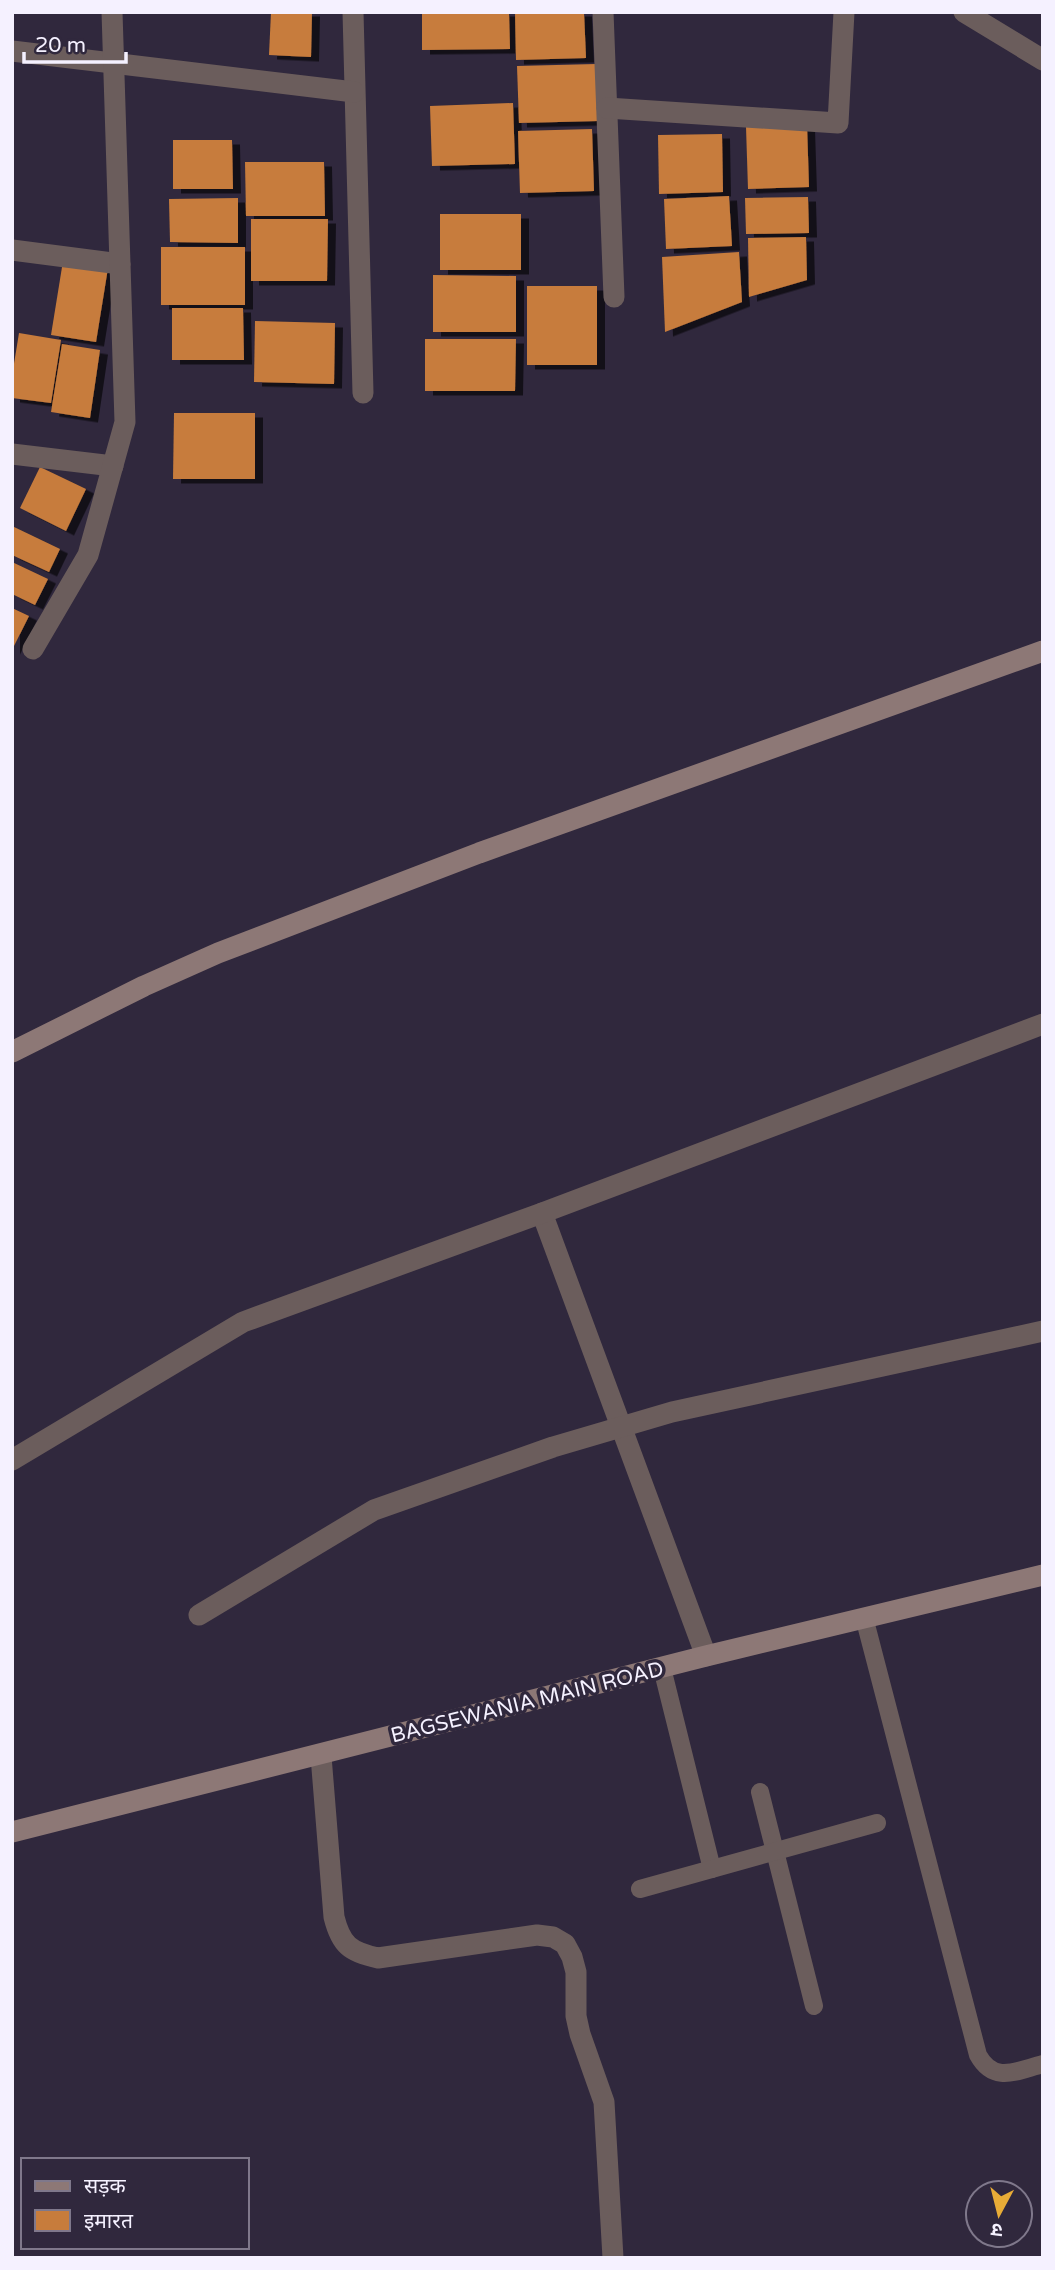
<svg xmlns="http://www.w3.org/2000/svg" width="1055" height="2270" viewBox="0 0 1055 2270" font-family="'Varela Round','Noto Sans Devanagari',sans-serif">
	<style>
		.building { fill: #c77c3c; filter: url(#shadow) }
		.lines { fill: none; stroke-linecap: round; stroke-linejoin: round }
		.lane { stroke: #6b5d5c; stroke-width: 18 }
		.street { stroke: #6b5d5c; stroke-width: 21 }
		.secondary { stroke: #8d7876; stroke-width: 21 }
		.labels { text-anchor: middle; stroke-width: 7; stroke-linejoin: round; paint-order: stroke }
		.street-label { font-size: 21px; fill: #f5f1ff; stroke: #30283d }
	</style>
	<defs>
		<filter id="shadow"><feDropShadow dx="8" dy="4.5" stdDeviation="0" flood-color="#0009"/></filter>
	</defs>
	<rect width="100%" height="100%" fill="#30283d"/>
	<!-- building -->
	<g class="building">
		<path d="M271,12h41l-1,45 -42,-2z"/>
		<path d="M422,12h87l1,37 -88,1z"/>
		<path d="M515,12h69l2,46 -70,2z"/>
		<path d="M596,64l2,57 -79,2 -2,-57z"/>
		<path d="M513,103l2,61 -83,2 -2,-60z"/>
		<path d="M807,125l2,62 -61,2 -2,-62z"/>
		<path d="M592,129l2,62 -74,2 -2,-62z"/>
		<path d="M722,134l1,58 -64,2 -1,-59z"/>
		<path d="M173,140h59l1,49h-60z"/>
		<path d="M245,162h79l1,54h-79z"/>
		<path d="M729,196l3,50 -66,3 -2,-50z"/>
		<path d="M808,197l1,36 -63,1 -1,-36z"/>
		<path d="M238,198v45l-68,-1 -1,-43z"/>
		<rect x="440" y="214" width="81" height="56"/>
		<path d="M251,219h77l-1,62h-76z"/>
		<path d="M806,237l1,43 -58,17 -1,-59z"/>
		<rect x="161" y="247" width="84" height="58"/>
		<path d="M739,252l3,50 -77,30 -3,-75z"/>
		<path d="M63,261l45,7 -12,74 -45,-7z"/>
		<path d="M433,275l83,1v56h-83z"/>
		<rect x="527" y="286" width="70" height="79"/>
		<path d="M172,308h71l1,52h-72z"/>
		<path d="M255,321l80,2 -1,61 -80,-2z"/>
		<path d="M19,333l42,7 -10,63 -39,-5v-22z"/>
		<path d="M425,339h91l-1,52h-90z"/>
		<path d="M62,344l38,6 -10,68 -39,-6z"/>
		<path d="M174,413h81v66h-82z"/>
		<path d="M40,467l46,22 -20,42 -46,-23z"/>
		<path d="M12,526l48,23 -11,23 -37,-17z"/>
		<path d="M12,562l36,17 -13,26 -23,-11z"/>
		<path d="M12,608l17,8 -17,34z"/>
	</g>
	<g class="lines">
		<!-- lane -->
		<g class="lane">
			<path d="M864,1617l114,438c16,29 38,16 65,9"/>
			<path d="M662,1668l50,201"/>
			<path d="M760,1792l54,214"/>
			<path d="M640,1889l237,-66"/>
		</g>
		<!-- street -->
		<g class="street">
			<path d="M353,12l10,381"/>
			<path d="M603,12l11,285"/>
			<path d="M964,12l79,48"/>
			<path d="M12,51l342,41"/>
			<path d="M607,108l231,15 6,-111"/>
			<path d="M12,250l108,14"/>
			<path d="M12,454l101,12"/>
			<path d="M33,649l55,-94 37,-133 -13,-410"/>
			<path d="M542,1213l164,443"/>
			<path d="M12,1460l231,-138 299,-109 501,-189"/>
			<path d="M199,1615l175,-105 179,-63 119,-35 371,-81"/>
			<path d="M321,1756l13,161c7,28 16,35 44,41l159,-23 16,2 12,7 7,13 4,15v44l4,18 24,68 9,156"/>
		</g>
		<!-- secondary -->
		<g class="secondary">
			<path d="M12,1052l132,-66 74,-33 81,-31 180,-69 564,-202"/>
			<path d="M12,1832l694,-176 337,-81"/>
		</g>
	</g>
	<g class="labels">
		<!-- street labels -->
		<g class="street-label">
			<text transform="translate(527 1702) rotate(-14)" y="7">BAGSEWANIA MAIN ROAD</text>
		</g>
	</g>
	<!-- border -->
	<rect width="1055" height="2270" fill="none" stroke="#f5f1ff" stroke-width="28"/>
	<!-- legend -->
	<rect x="21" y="2158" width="228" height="91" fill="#30283d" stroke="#7f788b" stroke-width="2"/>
	<rect x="35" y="2181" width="35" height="10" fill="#8d7876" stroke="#7f788b" stroke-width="2"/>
	<text x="84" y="2193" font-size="21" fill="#f5f1ff">सड़क</text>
	<rect x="35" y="2210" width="35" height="21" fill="#c77c3c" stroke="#7f788b" stroke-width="2"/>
	<text x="84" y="2228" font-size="21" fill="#f5f1ff">इमारत</text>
	<!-- north arrow -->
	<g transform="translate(999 2214) rotate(187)"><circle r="33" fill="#30283d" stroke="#7f788b" stroke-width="2"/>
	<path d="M0-5L12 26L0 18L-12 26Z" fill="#e8ac37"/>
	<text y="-10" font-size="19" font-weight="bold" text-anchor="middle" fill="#f5f1ff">उ</text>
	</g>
	<!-- scale -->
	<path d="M24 52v10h102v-10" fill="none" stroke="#f5f1ff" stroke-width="3.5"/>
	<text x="35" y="52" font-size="21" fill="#f5f1ff" stroke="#30283d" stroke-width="5" paint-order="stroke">20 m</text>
</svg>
